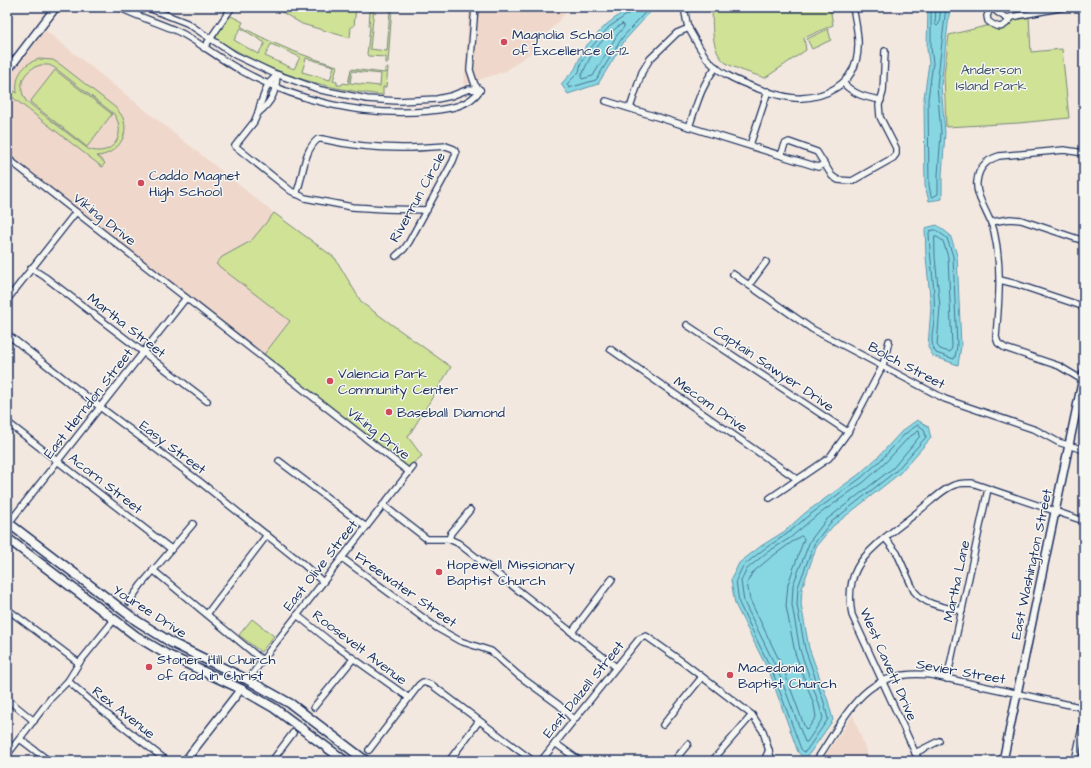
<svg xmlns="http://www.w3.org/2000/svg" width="1091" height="768" viewBox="0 0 1091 768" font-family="'Architects Daughter',sans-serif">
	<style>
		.built { fill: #efd8cb }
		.green { fill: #d0e296; stroke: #76887a; fill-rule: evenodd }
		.water { fill: #87d7e2; stroke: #5c94ad }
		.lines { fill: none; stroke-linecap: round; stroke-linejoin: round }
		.shore { stroke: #467293; stroke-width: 1 }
		.minor-casing { stroke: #1b2f5e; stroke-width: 8 }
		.tertiary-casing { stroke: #1b2f5e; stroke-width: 10 }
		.primary-casing { stroke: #1b2f5e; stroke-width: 11 }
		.minor { stroke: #f6f6f2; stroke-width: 5.5 }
		.tertiary { stroke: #f6f6f2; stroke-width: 7 }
		.primary { stroke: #f6f6f2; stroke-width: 8 }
		.poi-dot { fill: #d1495b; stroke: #f6f6f2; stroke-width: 1.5 }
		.labels { text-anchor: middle; stroke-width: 3; stroke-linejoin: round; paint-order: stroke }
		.poi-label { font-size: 14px; fill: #1b2f5e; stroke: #f6f6f2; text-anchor: start }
		.park-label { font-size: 14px; fill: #3f5369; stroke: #f6f6f2 }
		.street-label { font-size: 14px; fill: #1b2f5e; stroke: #f6f6f2 }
	</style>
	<rect width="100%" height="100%" fill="#f3e8e0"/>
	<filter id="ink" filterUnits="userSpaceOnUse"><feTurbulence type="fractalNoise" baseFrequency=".025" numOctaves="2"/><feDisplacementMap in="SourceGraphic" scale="8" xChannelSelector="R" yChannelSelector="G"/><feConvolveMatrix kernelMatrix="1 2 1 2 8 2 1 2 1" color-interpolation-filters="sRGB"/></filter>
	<g filter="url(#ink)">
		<!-- built -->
		<g class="built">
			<path d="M469,7h102l-42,47 -23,17 -42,14z"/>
			<path d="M45,30l229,183 -23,28 39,80 -26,34 -257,-202v-73z"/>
			<path d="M853,715l17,46h-49l22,-31z"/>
		</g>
		<!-- green -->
		<g class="green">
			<path d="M283,7h73l-2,19 -3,1 -1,11 -48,-14 -22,-13z"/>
			<path d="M372,7h20l-4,56h-2v-6l-18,-1 -1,-2 3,-27 -1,-1 1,-15h2zM374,8l16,1 -3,42 -17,-2z"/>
			<path d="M712,7h6l4,4 20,-1 3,-3h85l3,18 -29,13 2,12 -41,28c-9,-3 -32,-10 -39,-15 -16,-12 -13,-38 -14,-56z"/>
			<path d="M231,16l12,6 -2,4 1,1c33,18 59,28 95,39l-4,15 4,1v3h5l1,-2 5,1 3,-15 34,4v-5h3l-2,19h-3v8c-48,-5 -93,-16 -135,-38 -11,-6 -22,-11 -32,-19 1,-7 9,-19 15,-22zM241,28l24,15 -7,11 -24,-14zM271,44l29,13 -6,12 -29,-13zM306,58l28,8 -4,14 -28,-8zM352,71l29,3 -1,12 -30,-3z"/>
			<path d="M1029,16l2,36 31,-3 7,69 -50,5 -73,4 -2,-53 5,-39 41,-10 2,2 21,-8z"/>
			<path d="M828,29l3,11 -19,9 -5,-10z"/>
			<path d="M39,59l14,1 8,5 55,43c3,4 7,8 8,13 5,18 -10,34 -27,35l8,7 -3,4 -95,-74v-6l10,6c-2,-17 5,-29 22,-34zM41,65h8l6,3 59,46c14,21 -2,44 -26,35l-62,-48c-10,-16 -2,-32 15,-36z"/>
			<path d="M55,70l57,44 -25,33 -57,-45z"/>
			<path d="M274,213l61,45 27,45 89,64 -43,70 14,19 -16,13 -144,-112 28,-36 -74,-57 6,-7 29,-16z"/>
			<path d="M252,619l22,17 -13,16 -22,-17z"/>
		</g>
		<!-- water -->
		<g class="water">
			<path d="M630,7h25l-30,33 -27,44 -30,10 -7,-10 14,-15 3,-7 7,-15 22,-23z"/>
			<path d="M928,7h22l-9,78 4,48 -3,42v24l-13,2 -4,-15 -1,-88 5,-35 -2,-14z"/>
			<path d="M937,225l13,10 7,20 4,91 -3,19 -25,-9 -5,-9 3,-40 -5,-50 -1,-29z"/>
			<path d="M917,420l11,6 3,12 -32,36 -66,52 -16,19 -15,43 -1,16 8,44 19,53 5,19 -28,40 -7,-8 -28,-78 -35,-70 -4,-24 8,-17 22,-17 24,-15 20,-18 53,-38 20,-18 24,-26z"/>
		</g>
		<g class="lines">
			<!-- shore -->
			<g class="shore">
				<path d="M632,7l-1,5 -22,15 -20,23 -8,13 -2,9 -12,12 2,4 27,-8 26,-42 28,-31"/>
				<path d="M931,7v41l2,15 -5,36 1,86 2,11 2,1 5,-3v-19l3,-42 -4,-48 9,-78"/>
				<path d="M936,7l-1,17 2,2 2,-2 2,-17"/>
				<path d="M622,24l2,1v2l-7,8 -24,41 -11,3 -1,-3c3,-4 4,-9 7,-14 7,-15 20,-29 34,-38z"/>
				<path d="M936,230l11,8 6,18 4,90 -2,11 -1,2 -18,-6c-7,-10 -3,-22 -2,-33 2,-29 -4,-58 -5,-87l1,-2z"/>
				<path d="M935,237h2l6,4 5,16 4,89 -1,5 -2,1 -9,-3 -3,-4 3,-38 -5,-50z"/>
				<path d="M918,425l6,4 2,8 -30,34 -66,52 -16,21 -16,43 -1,18 8,44 19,53 4,17 -22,32 -2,1 -3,-3 -28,-76 -34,-70 -3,-23 7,-14 21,-17 23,-15 21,-18 53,-38 20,-18 24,-26z"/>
				<path d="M919,431l1,5 -27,32 -67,52 -16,21 -17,44 -1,20 8,45 19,54 4,14 -16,24h-2l-27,-71 -34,-69 -3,-21 6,-12 19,-16 24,-15 21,-18 53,-38 20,-18 24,-26z"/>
				<path d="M801,536l2,1 1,2 -16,45 -2,22 9,47 19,52 2,12 -9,13 -2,-2 -22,-60 -33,-68 -3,-17 5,-10 18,-15z"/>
			</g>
			<!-- minor casing -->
			<g class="minor-casing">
				<g id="minor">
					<path d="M119,7c20,11 43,16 64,27 20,11 38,26 59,37 56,31 123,46 187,40 18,-2 40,-4 51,-21"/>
					<path d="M146,7l41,16 48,32 38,18 48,17 46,9 31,2 39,-2 14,-3 18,-7 11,1"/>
					<path d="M475,7l-5,63 5,15 5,5"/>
					<path d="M991,7l-4,9 1,5c11,9 16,7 24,-4"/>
					<path d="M995,7l2,5 9,6 59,-11"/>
					<path d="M684,8c2,7 2,15 5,21 4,7 15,28 21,33 5,5 11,10 17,13 15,9 58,25 75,23 23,-1 48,-13 54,-37 5,-17 0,-37 -3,-54"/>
					<path d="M204,48l28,-41"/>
					<path d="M277,75l-9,9 -8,21 -2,8 -4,9 -19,24 56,45 14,7 47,9 33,2 42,1"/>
					<path d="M843,83c12,12 21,14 38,17"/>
					<path d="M606,101l212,66 6,-3"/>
					<path d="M630,108l12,-36 8,-13 27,-26 12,-5"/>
					<path d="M258,113c14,-11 18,-21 19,-38"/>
					<path d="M689,127c8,-23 12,-41 27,-60"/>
					<path d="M750,145l18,-54"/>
					<path d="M1084,153l-20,-3 -65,6c-13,4 -21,13 -22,26 -2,14 13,34 17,49 8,35 5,70 2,106l2,6 7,5 54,18 25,15"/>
					<path d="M781,155l4,-11 4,-2 28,10 15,24 6,4 14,1 41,-23 3,-4v-6l-16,-31 -1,-12 4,-13 2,-41"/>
					<path d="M7,158l402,314"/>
					<path d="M296,194c8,-17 6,-42 22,-55h4c26,6 53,9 80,9 15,0 29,-1 44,-2l8,3 2,4 -3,8 -44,81 -5,7 -8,7"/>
					<path d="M991,222l19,-3 11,1 63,21"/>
					<path d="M31,268l14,9 162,124"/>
					<path d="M733,274l79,55 133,70 91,31 22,12 26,8"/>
					<path d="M1000,280l16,4 63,21 5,4"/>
					<path d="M749,285l17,-23"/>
					<path d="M7,300l69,-88"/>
					<path d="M687,325l161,107"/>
					<path d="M7,334l93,73 99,74 104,83 20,18"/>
					<path d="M610,349l187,130"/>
					<path d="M7,422l164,127"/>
					<path d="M279,461l87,66"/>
					<path d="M770,498l59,-40 19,-26 35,-67 6,-24"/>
					<path d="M383,505l44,34h22l9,4 158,124"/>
					<path d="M8,524l178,-226"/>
					<path d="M885,538l12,15 17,38c12,15 31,16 48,20"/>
					<path d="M449,539l2,-6 19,-23"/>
					<path d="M342,558l95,70 23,13 31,10 27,24 41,30 15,15"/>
					<path d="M153,570l109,90"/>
					<path d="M129,602l12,-17 52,-61"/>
					<path d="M7,609l72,54"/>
					<path d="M207,614l60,-79"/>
					<path d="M297,615l35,28 77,55"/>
					<path d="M572,632l40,-53"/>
					<path d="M947,679l41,-190"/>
					<path d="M248,680l22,-30 143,-183"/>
					<path d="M68,681l31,27 68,53"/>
					<path d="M7,699l27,22"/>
					<path d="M314,707l39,-48"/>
					<path d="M663,725l39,-48"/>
					<path d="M20,739l29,22"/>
					<path d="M555,743l25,18"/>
					<path d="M369,750l50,-65 4,-3 9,3 101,76"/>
					<path d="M915,753l24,-12"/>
					<path d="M7,755l44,-57 17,-17 11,-18 35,-43"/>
					<path d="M272,761l21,-28"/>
					<path d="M449,761l30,-40"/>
					<path d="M541,761l98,-122 7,-3 38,27 68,52 11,16 9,30"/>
					<path d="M674,761l14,-17"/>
					<path d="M712,761l40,-46"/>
					<path d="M764,761l5,-11"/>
					<path d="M816,761c32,-47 47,-94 115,-86l153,33"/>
					<path d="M919,761l-67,-146c-3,-16 -3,-32 5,-47 11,-21 44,-42 63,-58 9,-7 18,-16 28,-22 8,-5 15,-5 24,-5l112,38"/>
					<path d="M1075,761l9,-43"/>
				</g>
			</g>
			<!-- tertiary casing -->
			<g class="tertiary-casing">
				<g id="tertiary">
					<path d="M7,71l49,-64"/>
					<path d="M185,761l56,-72"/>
					<path d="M1003,761l81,-388"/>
				</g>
			</g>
			<!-- primary casing -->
			<g class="primary-casing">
				<g id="primary">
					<path d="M7,522l130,99 35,22 76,37 43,24 75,57"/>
					<path d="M7,538l129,98 30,18 75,35 33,19 71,53"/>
				</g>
			</g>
			<!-- minor -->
			<use href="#minor" class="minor"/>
			<!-- tertiary -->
			<use href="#tertiary" class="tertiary"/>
			<!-- primary -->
			<use href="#primary" class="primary"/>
		</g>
	</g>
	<!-- markers -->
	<g class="poi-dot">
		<circle cx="504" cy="42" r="4"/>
		<circle cx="141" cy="183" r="4"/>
		<circle cx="330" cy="381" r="4"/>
		<circle cx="389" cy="412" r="4"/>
		<circle cx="439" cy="572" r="4"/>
		<circle cx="149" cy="667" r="4"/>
		<circle cx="730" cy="675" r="4"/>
	</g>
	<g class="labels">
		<!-- poi labels -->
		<g class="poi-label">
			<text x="512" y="39">Magnolia School<tspan x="512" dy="16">of Excellence 6-12</tspan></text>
			<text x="149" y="180">Caddo Magnet<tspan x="149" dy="16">High School</tspan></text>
			<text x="338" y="378">Valencia Park<tspan x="338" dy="16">Community Center</tspan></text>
			<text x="397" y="417">Baseball Diamond</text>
			<text x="447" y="569">Hopewell Missionary<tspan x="447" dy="16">Baptist Church</tspan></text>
			<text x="157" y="664">Stoner Hill Church<tspan x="157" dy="16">of God in Christ</tspan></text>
			<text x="738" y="672">Macedonia<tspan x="738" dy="16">Baptist Church</tspan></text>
		</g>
		<!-- park labels -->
		<g class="park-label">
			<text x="991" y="74">Anderson<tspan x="991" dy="16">Island Park</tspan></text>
		</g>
		<!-- street labels -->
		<g class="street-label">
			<text transform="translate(417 197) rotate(-61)" y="5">Riverrun Circle</text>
			<text transform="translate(105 219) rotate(38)" y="5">Viking Drive</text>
			<text transform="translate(127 325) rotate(38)" y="5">Martha Street</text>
			<text transform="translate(907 365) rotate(28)" y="5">Bolch Street</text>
			<text transform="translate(774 368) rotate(34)" y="5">Captain Sawyer Drive</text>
			<text transform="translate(88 403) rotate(-52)" y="5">East Herndon Street</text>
			<text transform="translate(711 404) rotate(35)" y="5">Mecom Drive</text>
			<text transform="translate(379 433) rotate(38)" y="5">Viking Drive</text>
			<text transform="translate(173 447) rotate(37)" y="5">Easy Street</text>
			<text transform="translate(106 483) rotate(38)" y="5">Acorn Street</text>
			<text transform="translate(1031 564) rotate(-78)" y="5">East Washington Street</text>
			<text transform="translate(320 565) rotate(-52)" y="5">East Olive Street</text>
			<text transform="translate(956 581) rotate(-78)" y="5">Martha Lane</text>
			<text transform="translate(406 589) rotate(35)" y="5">Freewater Street</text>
			<text transform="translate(150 611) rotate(33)" y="5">Youree Drive</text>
			<text transform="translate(360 647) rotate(37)" y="5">Roosevelt Avenue</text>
			<text transform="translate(889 664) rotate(66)" y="5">West Cavett Drive</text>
			<text transform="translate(961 671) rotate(10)" y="5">Sevier Street</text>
			<text transform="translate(583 689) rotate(-51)" y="5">East Dalzell Street</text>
			<text transform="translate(124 712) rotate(38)" y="5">Rex Avenue</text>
		</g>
	</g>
	<!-- margin -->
	<rect width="1091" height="768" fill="none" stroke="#f6f6f2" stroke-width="24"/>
	<rect x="12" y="12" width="1067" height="744" fill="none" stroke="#1b2f5e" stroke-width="1.5" filter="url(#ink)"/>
</svg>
